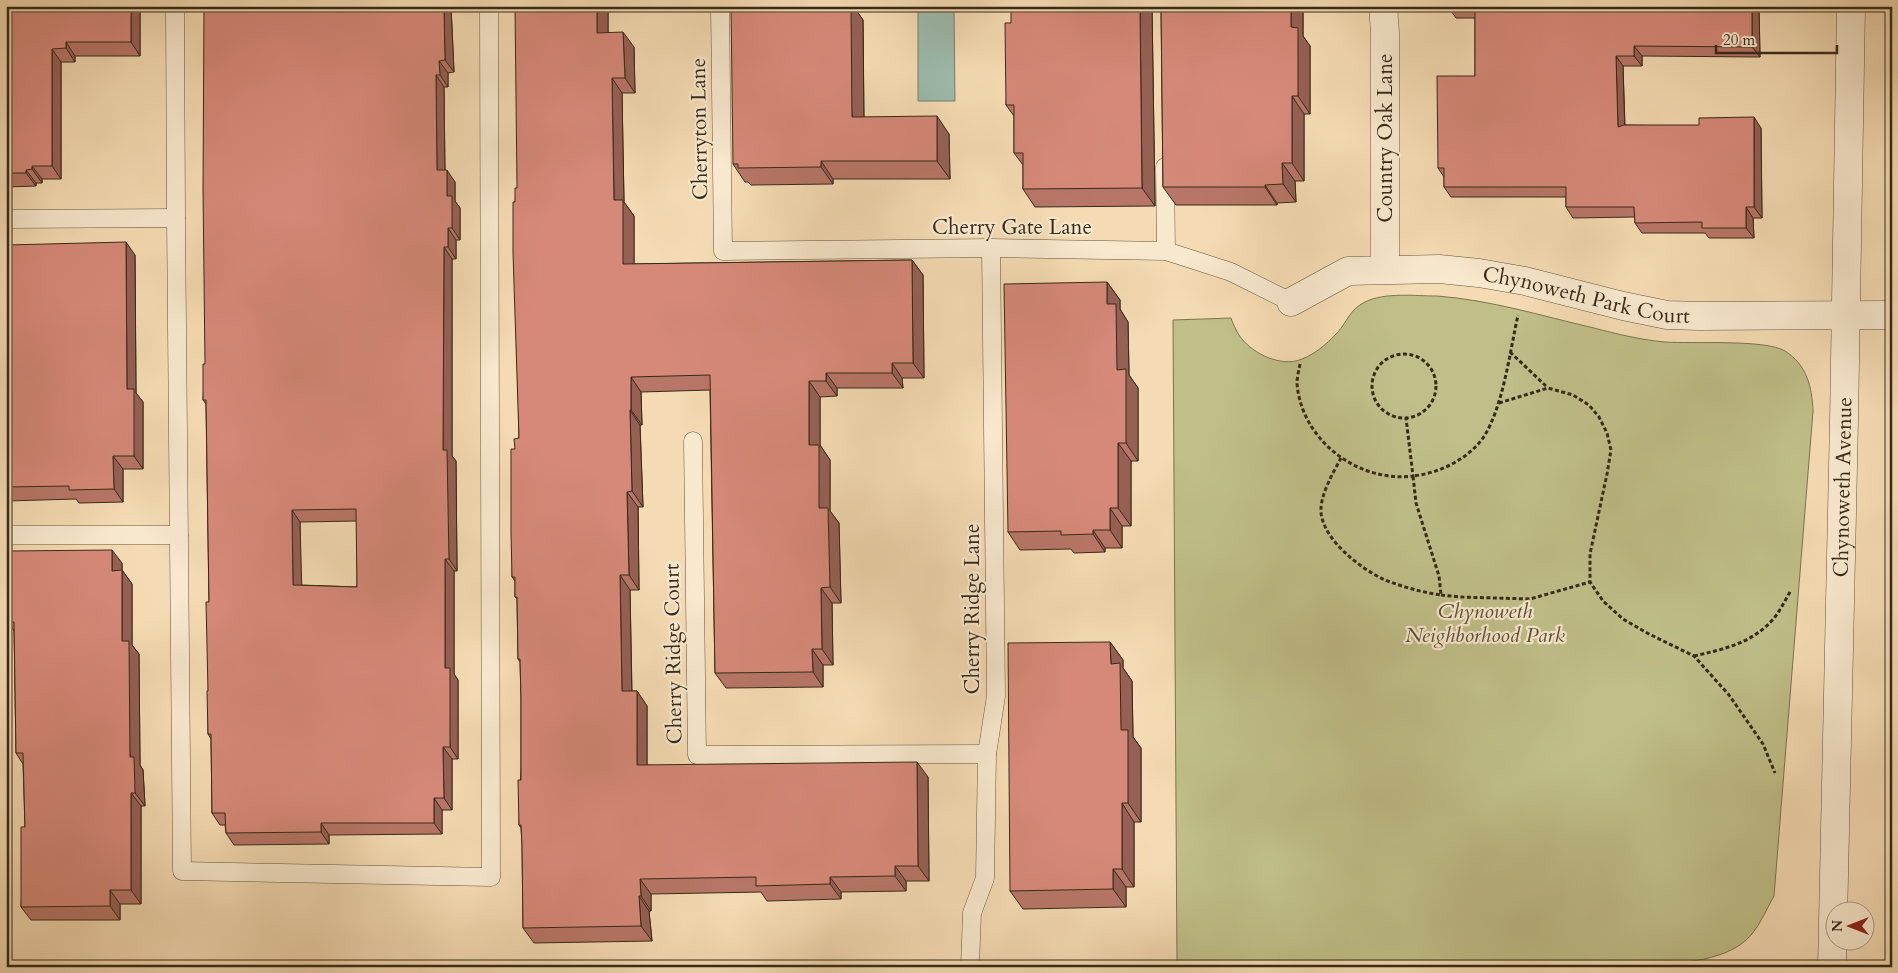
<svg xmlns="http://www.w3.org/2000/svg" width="1898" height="973" viewBox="0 0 1898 973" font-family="Cardo,serif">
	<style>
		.green { fill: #c0bf89; stroke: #7b7450 }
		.water { fill: #9cbbad; stroke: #738171 }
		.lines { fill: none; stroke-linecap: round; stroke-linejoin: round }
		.service-casing { stroke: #66563f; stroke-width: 19 }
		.minor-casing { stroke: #66563f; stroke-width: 29 }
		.tertiary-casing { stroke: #66563f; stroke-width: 29 }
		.path { stroke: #362a18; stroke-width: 3; stroke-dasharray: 4 2.5; stroke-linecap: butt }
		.service { stroke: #f8e8ce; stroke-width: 18 }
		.minor { stroke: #f8e8ce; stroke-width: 28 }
		.tertiary { stroke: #f8e8ce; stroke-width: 28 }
		.wall { fill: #b87668; stroke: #362a18; fill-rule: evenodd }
		.shaded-wall { fill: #966055; stroke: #362a18 }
		.building { fill: #d68979; stroke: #362a18; fill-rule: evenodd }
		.labels { text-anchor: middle; stroke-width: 4.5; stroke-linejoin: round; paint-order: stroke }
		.street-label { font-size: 21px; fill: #362a18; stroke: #f8e8ce }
		.park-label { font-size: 21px; font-style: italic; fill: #584f34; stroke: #f8e8ce }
	</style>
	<rect width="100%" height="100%" fill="#f5dbb3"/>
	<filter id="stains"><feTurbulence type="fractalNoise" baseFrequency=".004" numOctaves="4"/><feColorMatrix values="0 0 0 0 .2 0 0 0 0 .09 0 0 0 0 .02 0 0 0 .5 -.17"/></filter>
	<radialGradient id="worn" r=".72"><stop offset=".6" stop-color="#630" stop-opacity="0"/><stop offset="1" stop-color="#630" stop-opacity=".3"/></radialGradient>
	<!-- green -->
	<path class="green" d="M1437,296c54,4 105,20 157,32 23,6 47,12 71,14 28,2 100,-3 120,9 22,14 27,36 28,60l-39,485c-7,12 -13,27 -22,38 -26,32 -88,29 -125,33h-450l-4,-647 58,-2c2,6 5,12 8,17 11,17 37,30 57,26 16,-4 31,-17 41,-28 11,-12 12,-23 28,-31 20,-10 50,-6 72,-6z"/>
	<!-- water -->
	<path class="water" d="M954,8l1,93h-37v-92z"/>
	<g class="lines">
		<!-- service casing -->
		<g class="service-casing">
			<g id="service">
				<path d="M175,6l1,212"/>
				<path d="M720,6l3,245 268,-3 175,3 65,21 60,30"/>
				<path d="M1165,167l1,84"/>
				<path d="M6,219l170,-1 6,653 309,6 -2,-871"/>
				<path d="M693,441l4,314 290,-1"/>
				<path d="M6,535h173"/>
				<path d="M970,967l2,-54 13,-35 2,-124 9,-58 -5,-448"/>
			</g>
		</g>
		<!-- minor casing -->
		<g class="minor-casing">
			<g id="minor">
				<path d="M1383,6l2,26v237"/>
				<path id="s1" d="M1291,302l57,-31 91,-2 40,4 46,8 98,25 44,9 33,1 192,-1"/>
			</g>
		</g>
		<!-- tertiary casing -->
		<g class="tertiary-casing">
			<g id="tertiary">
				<path id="s2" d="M1832,967l12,-546 7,-415"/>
			</g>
		</g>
		<!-- path -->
		<g class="path">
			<path d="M1510,352l37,35"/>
			<circle cx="1404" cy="386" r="32"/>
			<path d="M1300,364c-1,6 -3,13 -3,19 4,57 61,100 116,93l-7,-58"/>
			<path d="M1499,403l49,-15 25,7 16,10 10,12 8,16 4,17 -4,24 -17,80v28l13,19 20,18 26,15 45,22 35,39 34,49 12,29"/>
			<path d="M1341,458c-8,15 -21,37 -20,54 2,28 40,57 64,68 18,7 36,12 56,15l-2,-19 -23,-73 -3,-27c26,-3 54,-16 70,-38 20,-30 27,-87 35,-123"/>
			<path d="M1441,595l19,2 70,2 60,-17"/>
			<path d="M1694,656c30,-7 60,-13 81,-39 6,-8 11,-18 16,-27"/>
		</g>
		<!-- service -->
		<use href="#service" class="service"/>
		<!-- minor -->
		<use href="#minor" class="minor"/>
		<!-- tertiary -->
		<use href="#tertiary" class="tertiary"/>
	</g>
	<!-- wall -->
	<g class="wall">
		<path d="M6,6h134v50h-65v6h-14v117h-19v4h-6v3l-30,1z"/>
		<path d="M451,6l3,66 -6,1v14h-4l1,83 10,12v19l5,7v32h-4v19h-4v197l4,5 1,110h-3v103l4,6v79h-6v51h-10v24l-113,1v9l-95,1 -8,-12 -1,-8h-5l-8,-12 -1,-74 -3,-5 1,-132 -3,-198 -3,-4 2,-36zM357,521v66l-56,-2 -1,-63z"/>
		<path d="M608,6v26l26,15 1,46h-13l2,109 10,14v48l278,-4 11,15 1,103h-22l1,10h-66v8l-17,1v48l10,15v51l9,12 2,80h-9l1,62h-10v22l-97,1 -11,-15 -5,-283 -69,2 1,33h-2l3,82h-5l1,83h-9l2,101h5l10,15v59l281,12 1,104h-23v10l-65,1v7l-74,2 -6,-9 -110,2v17h-2l3,30 -118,2 -11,-15 -1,-83 -1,-17 -2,-3 2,-58v-69l-1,-36 -2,-3 -1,-60 -2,-2v-16l-3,-4 3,-128 4,-11 -4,-236 2,-14z"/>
		<path d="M1152,6l3,200 -120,1 -12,-18v-24l-9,-12v-37l-8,-11 5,-82z"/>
		<path d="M1161,6h142v30l7,10v68h-6v67h-9l1,21 -19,1v2h-101l-13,-18z"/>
		<path d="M1449,6h310l1,51 -118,-1v10h-19l2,59 136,3 1,90h-9l1,20h-45l-4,-5h-63l-7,-10v-6l-62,1 -7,-11v-10h-115l-7,-10v-10l-6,-9 37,-92v-58h-19l-7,-10z"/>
		<path d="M856,10l7,10 1,97 85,17 1,45h-117v5l-82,1 -3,-3h-3l-12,-18z"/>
		<path d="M6,245l129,10 1,138 7,9v67h-20v33l-44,1 -3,-4 -70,2z"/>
		<path d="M1107,282l13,18v9l8,13 1,53 9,13v73h-7v65h-9v22h-17v4l-31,1 -3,-4 -51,1 -12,-18z"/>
		<path d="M122,563v7l10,14v61l7,9 1,111 3,5 2,36h-4v98h-21v16h-89l-10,-13 4,-80 -2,-63 -7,-11 -2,-122 -6,-9z"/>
		<path d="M1110,642l13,18v8l9,13 1,56 8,11v74h-7v65h-8v20l-103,2 -13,-18z"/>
	</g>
	<!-- shaded-wall -->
	<g class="shaded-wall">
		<path d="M131,6h9v50l-9,-14z"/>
		<path d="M444,6h7l3,66 -9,-12z"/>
		<path d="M597,6h11v42l-11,-15z"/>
		<path d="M847,6h9v4l7,10 1,115 -12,-18z"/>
		<path d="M1140,6h12l3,200 -13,-18z"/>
		<path d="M1291,6h12v30l7,10v68l-12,-18 -7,-69z"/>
		<path d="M1752,6h7l1,51 -8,-10z"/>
		<path d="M623,32l11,15 1,46 -10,-15z"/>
		<path d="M66,42l9,14v6l-9,-14z"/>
		<path d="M1634,46l8,10v10l-8,-10z"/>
		<path d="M52,49l9,13v117l-9,-13z"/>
		<path d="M1616,56l7,10 2,71 -7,-10z"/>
		<path d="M439,61l9,12v14l-8,-12z"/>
		<path d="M436,75l8,12 1,95 -8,-12z"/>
		<path d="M612,78l10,15 2,109 10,14v63l-11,-15 -9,-64z"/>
		<path d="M1292,96l12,18v67l-12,-18z"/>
		<path d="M937,116l12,18 1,45 -13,-18z"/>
		<path d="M1754,117l7,11 1,90 -8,-11z"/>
		<path d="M821,161l12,18v5l-12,-17z"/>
		<path d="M1282,163l13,18 1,21 -13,-18z"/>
		<path d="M32,166l10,13v4l-10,-14z"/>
		<path d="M26,170l10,13v3l-10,-13z"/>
		<path d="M447,170l8,12v19l5,7v32l-8,-12 -5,-32z"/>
		<path d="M1265,185l12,18v2l-12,-18z"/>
		<path d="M1746,207l7,11 1,20 -8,-10z"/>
		<path d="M448,228l8,12v19l-8,-12z"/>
		<path d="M126,242l9,13 1,138 7,9v67l-9,-13 -7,-67z"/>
		<path d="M444,247l8,12v197l4,5 1,110 -8,-12 -6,-109z"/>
		<path d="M912,260l11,15 1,103 -11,-15z"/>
		<path d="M1107,282l13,18v9l8,13 1,53 9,13v73l-12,-18 -19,-139z"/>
		<path d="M892,363l10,15 1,10 -11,-15z"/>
		<path d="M826,373l11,15v8l-11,-15z"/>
		<path d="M631,377l10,15 1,33 -11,-15z"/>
		<path d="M809,381l11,16v48l10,15v51l9,12 2,80 -11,-16 -11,-79 -10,-63z"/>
		<path d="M630,410l10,15 3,82 -11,-16z"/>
		<path d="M1118,443l13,18v65l-13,-18z"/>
		<path d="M113,456l10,13v33l-9,-13z"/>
		<path d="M627,492l11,15 1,83 -10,-15z"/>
		<path d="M1110,508l12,18v22l-12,-18z"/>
		<path d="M292,510l8,12 2,75 -9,-12z"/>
		<path d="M1093,530l12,18v4l-12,-18z"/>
		<path d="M112,550l10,13v21l-10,-13z"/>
		<path d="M445,559l9,12v103l4,6v79l-8,-12 -5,-79z"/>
		<path d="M122,570l10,14v61l7,9 1,111 3,5 2,36 -10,-13 -5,-36 -8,-116z"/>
		<path d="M620,575l10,15 2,116 -10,-15z"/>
		<path d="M821,588l11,15 1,62 -11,-16z"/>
		<path d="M1110,642l13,18v8l9,13 1,56 8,11v74l-13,-19 -17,-139z"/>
		<path d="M812,649l11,16v22l-10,-15z"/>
		<path d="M637,691l10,15v74l-10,-15z"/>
		<path d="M443,747l9,12v51l-8,-12z"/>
		<path d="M917,762l11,15 1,104 -11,-15z"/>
		<path d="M131,793l10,13v98l-10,-14z"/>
		<path d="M434,798l8,12v24l-8,-11z"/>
		<path d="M1122,803l12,19v65l-12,-18z"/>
		<path d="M321,823l8,12v9l-8,-12z"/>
		<path d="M895,866l11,15v10l-11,-15z"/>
		<path d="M1113,869l13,18v20l-13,-18z"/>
		<path d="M830,877l11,15v7l-11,-15z"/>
		<path d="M640,879l11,15v17l-10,-15z"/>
		<path d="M110,890l10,14v16l-10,-14z"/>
		<path d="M639,896l10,15 3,30 -11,-15z"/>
	</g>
	<!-- building -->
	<g class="building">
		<path d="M6,6h125v36h-65v6l-14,1v117h-20v3l-6,1v3h-20z"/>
		<path d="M204,6h240l1,54 -6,1 1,14h-4l1,95h10v26h5v32h-4v19h-4l-1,203h4l2,109h-4v109h5v79h-7l1,51h-10v25h-113v9l-95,1 -1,-20h-13l-1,-79h-3l-1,-43h1l-2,-89h3l-3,-202h-3v-36h2l-2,-174zM356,509l1,78 -64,-2 -1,-75z"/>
		<path d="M515,6h82v27l26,-1 2,46h-13l2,122h9v64l289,-4 1,103h-21v10h-66v8h-17v64h10v63h9l2,79 -9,1 1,61h-10l1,23 -98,1 -5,-298 -79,2v33h-1l2,81 -5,1 2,83h-9l2,116h15v74l280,-3 1,104h-23v10l-65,1v7l-74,2v-9l-116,2 1,17h-2l2,30 -118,2 -1,-83 -1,-20h-2l-1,-45h3v-82l-1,-39h-2l-1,-62h-2v-20h-3l-1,-45v-83h4l-1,-10 5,-1 -6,-185v-51h2v-14h2z"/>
		<path d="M731,6h120l1,111 85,-1v45h-116v6l-83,1v-4h-5z"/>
		<path d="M1011,6h129l2,182 -119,1v-36h-9v-48h-8l-1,-82h6z"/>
		<path d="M1161,6h130v21l7,1v68h-6v67h-10l1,21 -18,1v2h-102z"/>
		<path d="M1449,6h303v41l-118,-1v10h-18l2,71 6,-2h75v-7l55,-1v90h-8v21h-44v-6l-67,1 -1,-16h-68v-20h-122v-19h-6l-1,-92h38v-68h-26z"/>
		<path d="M126,242l1,147h7v67h-21l1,33 -45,1v-4l-63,1v-242z"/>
		<path d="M1107,282v22h9l1,66 9,-1v74h-8v65h-8v22h-17v4l-32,1v-4l-53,1 -4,-248z"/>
		<path d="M112,550v21l10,-1v71h7l1,116h4l1,36h-4v97h-21v16l-89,1v-80h4l-2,-74h-7l-2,-131h-6v-71z"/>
		<path d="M1110,642l1,22 9,-1 1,67h7v73h-6v66h-9v20l-103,2 -2,-248z"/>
	</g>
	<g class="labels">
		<!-- street labels -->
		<g class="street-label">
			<text transform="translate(699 129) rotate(-91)" y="7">Cherryton Lane</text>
			<text transform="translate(1385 138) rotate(-90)" y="7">Country Oak Lane</text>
			<text x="1012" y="234">Cherry Gate Lane</text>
			<text dy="7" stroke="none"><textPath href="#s1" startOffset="306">Chynoweth Park Court</textPath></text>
			<text dy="7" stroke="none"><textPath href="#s2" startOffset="480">Chynoweth Avenue</textPath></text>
			<text transform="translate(972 609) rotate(-90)" y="7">Cherry Ridge Lane</text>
			<text transform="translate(673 654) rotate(-91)" y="7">Cherry Ridge Court</text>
		</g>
		<!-- park labels -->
		<g class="park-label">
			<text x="1485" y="618">Chynoweth<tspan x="1485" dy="24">Neighborhood Park</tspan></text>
		</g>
	</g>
	<!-- margin -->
	<rect width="1898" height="973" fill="none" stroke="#f5dbb3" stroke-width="25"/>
	<rect x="8" y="8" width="1883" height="958" fill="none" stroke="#362a18" stroke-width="2.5"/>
	<rect x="12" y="12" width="1873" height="948" fill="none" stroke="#362a18"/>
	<!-- north arrow -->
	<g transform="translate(1850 926) rotate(270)"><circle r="24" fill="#f8e8ce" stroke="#aa9c85"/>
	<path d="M0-4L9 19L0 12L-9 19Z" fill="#8f2418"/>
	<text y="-8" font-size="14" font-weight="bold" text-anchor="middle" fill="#362a18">N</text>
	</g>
	<!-- scale -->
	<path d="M1716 45v8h121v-8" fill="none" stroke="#362a18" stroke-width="2.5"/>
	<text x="1723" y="45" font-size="15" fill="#362a18" stroke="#f8e8ce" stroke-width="4" paint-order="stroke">20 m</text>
	<rect width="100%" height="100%" filter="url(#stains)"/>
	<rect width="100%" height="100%" fill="url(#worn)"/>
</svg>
